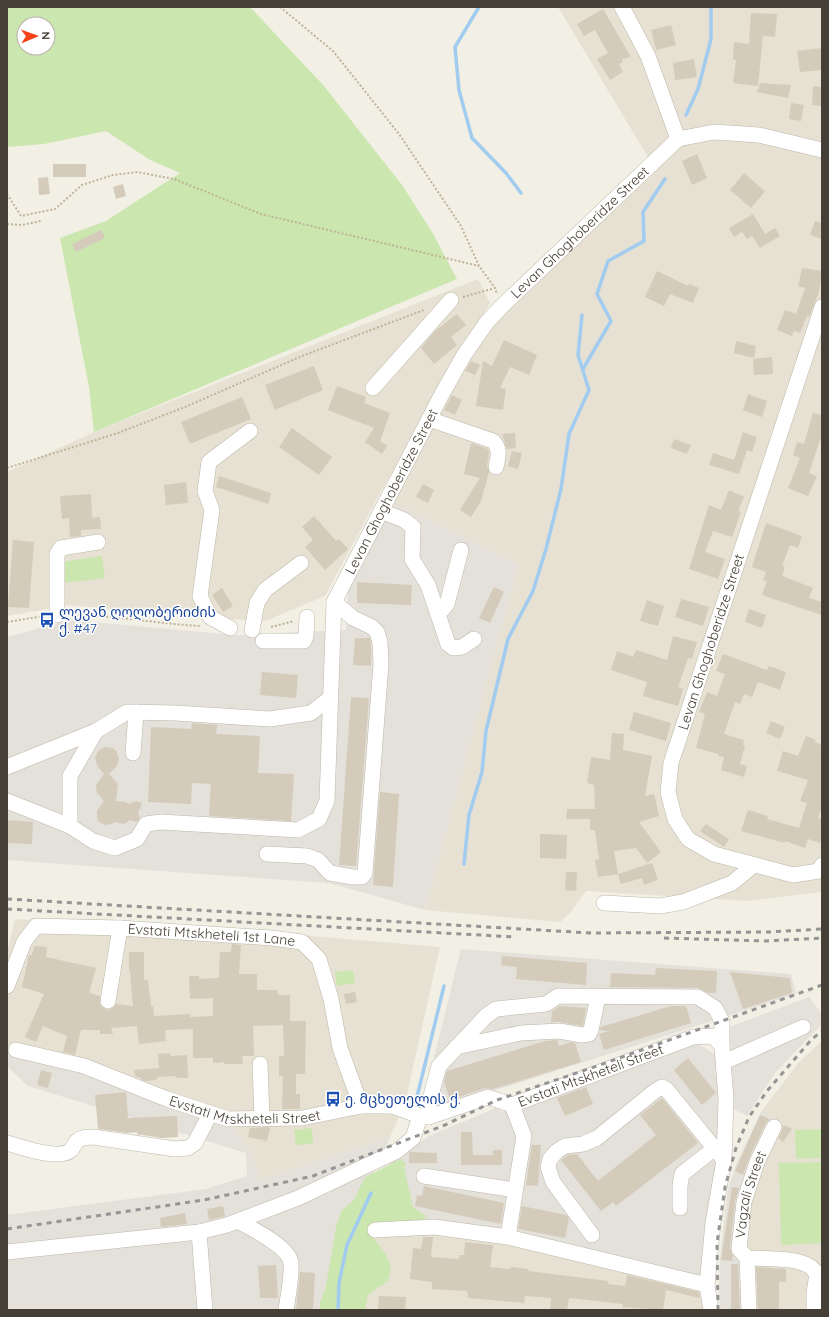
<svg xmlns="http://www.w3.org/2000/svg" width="829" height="1317" viewBox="0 0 829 1317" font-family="Quicksand,'Noto Sans Georgian',sans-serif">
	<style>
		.residential { fill: #e6e1d3 }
		.industrial { fill: #e4e0da }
		.green { fill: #cbe6ae; fill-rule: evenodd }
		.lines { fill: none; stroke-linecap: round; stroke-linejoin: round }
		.stream { stroke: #a2ccef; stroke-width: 3.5 }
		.building { fill: #d4cbbb }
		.minor-casing { stroke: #bdb7a8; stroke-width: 16 }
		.path { stroke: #bfb399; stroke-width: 2; stroke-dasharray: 2 2; stroke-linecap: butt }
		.minor { stroke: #fff; stroke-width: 15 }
		.rail { stroke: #959595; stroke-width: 3; stroke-dasharray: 5 5; stroke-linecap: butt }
		.labels { text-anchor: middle; stroke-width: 3; stroke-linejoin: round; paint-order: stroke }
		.street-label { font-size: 14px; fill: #453f35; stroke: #fff }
		.transit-label { font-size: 14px; fill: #164399; stroke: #fff; text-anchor: start }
	</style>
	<rect width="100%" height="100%" fill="#f2efe5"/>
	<!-- residential -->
	<g class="residential">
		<path d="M558,7h264v885l-74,9 -162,-10 -16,22 -10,9 -135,-12 94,-346 -128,-62 75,-140 38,-49 151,-144z"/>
		<path d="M478,279l12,24 -111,192 -54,101 -60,25 -76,-4 -119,-12 -63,11v-144l87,-40z"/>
		<path d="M15,919l286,16 139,12 -35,156 -15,34 -130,44 -8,-27 -192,-88 -53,-11v-103z"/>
		<path d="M822,1041v269h-71l-7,-59 3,-50 36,-79 -22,-10 38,-50z"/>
		<path d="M433,1233l71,10 201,45 4,22h-352l9,-74z"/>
	</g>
	<!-- industrial -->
	<g class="industrial">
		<path d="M391,502l128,62 -94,346 -96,-27 -322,-23v-223l63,-17 164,15 112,-5 2,-41z"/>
		<path d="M461,949l330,25 5,20 -356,114 -18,-2z"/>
		<path d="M809,997l13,17v10l-48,50 -27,42 -17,-9 -3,-79z"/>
		<path d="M695,1042l24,15 3,64 -18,159 -242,-56 -93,-1 22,-61 18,-11 20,-15 67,-28 6,4z"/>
		<path d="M7,1055l53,11 174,62 18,26 8,26 130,-43 -19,41 -45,132h-319v-95l199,-26 41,-13 -1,-23 -218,-67 -21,-20z"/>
		<path d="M761,1112l22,10 -36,79 -3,50 7,59h-30l-2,-11 1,-41 8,-69 9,-27z"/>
	</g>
	<!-- green -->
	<g class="green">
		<path d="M7,7h243l74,79 78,99 30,47 25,47 -363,153 -5,-45 -29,-149 46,-17 74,-48 -30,-13 -44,-29 -62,13 -37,3zM24,24h24v24h-24z"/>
		<path d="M102,556l3,22 -41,5 -3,-21z"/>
		<path d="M353,970l2,13 -18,3 -2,-14z"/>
		<path d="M312,1128l1,15 -17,2 -2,-15z"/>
		<path d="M822,1129v29l-26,1 -1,-29z"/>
		<path d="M401,1159l5,5 -2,4 9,39 13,9 -5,7 -53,7 19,26 4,12 -3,13 -20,14 -3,15h-45v-7l6,-17 10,-59 5,-16 13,-11 11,-23z"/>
		<path d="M822,1162v81l-41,2 -2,-82z"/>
	</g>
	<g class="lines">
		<!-- stream -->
		<g class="stream">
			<path d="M479,7l-24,40 4,43 13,48 34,35 15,20"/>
			<path d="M686,115l12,-26 13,-50v-32"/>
			<path d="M583,369l28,-48 -14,-27 11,-33 36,-20 -1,-29 22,-33"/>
			<path d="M464,864l5,-49 13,-43 4,-41 22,-92 25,-48 13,-42 15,-60 8,-55 20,-44 -11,-35 4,-40"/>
			<path d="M416,1101l28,-115"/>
			<path d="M338,1310l1,-27 8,-38 24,-52"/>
		</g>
	</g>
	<!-- building -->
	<g class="building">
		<path d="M603,9l28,48 -9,2 1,3 -4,2 4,8 -13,8 -13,-21 11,-6 -13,-23 -11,6 -7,-12z"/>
		<path d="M751,13l26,1 -2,23 -12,-1 -5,50 -25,-3 3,-23 -3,-1 1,-17 15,2z"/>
		<path d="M671,25l5,20 -20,5 -5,-20z"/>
		<path d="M822,48v22l-22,2 -3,-21z"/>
		<path d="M694,59l3,18 -22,3 -2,-17z"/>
		<path d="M760,83l31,2 -3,13 -31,-6z"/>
		<path d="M813,86l9,1v19l-10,-1z"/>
		<path d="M791,103l13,2 -3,16 -12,-2z"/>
		<path d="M697,154l10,24 -15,7 -10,-24z"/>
		<rect x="53" y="164" width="33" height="13"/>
		<path d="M744,173l21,18 -14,17 -21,-18z"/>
		<path d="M48,177l2,17 -11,1 -1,-17z"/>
		<path d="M123,184l3,12 -10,3 -3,-12z"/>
		<path d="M753,214l12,20 10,-6 5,8 -20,12 -8,-12 -5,3 -5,-7 -8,5 -5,-9z"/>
		<path d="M815,221l7,2v16l-12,-4z"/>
		<path d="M101,230l4,8 -29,14 -4,-8z"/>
		<path d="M802,268l20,3v2l-3,19 -10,25 -2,-1 -7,17 -6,-2 -2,5 -15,-6 8,-20 11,4 9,-26 -7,-2z"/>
		<path d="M657,271l31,15 1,-2 10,4 -6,15 -23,-9 -6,12 -19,-9z"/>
		<path d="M457,314l9,11 -15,12 6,8 -23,19 -13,-16 14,-17z"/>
		<path d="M504,340l33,15 -8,20 -19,-8 -10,21 6,1 -3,21 -27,-4 7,-45 9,5z"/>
		<path d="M736,341l20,5 -2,12 -20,-5z"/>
		<path d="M772,357l1,17 -19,1 -1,-16z"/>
		<path d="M471,361l9,4 -5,10 -10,-4z"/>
		<path d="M314,366l9,24 -48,20 -10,-25z"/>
		<path d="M337,386l29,11 -2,6 26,10 -10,28 7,5 -5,8 -17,-12 9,-14 -46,-18z"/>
		<path d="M748,394l19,7 -5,16 -19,-7z"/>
		<path d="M452,395l10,5 -7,15 -11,-5z"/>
		<path d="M242,397l9,22 -61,25 -9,-22z"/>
		<path d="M813,413l9,2v25h-2l-11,33 8,3 -9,20 -20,-8 12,-30 -7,-3 4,-13 7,2z"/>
		<path d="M292,428l40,29 -13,18 -40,-28z"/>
		<path d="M743,432l14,5 -5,15 -5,-2 -8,24 -30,-9 4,-12 21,7z"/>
		<path d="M515,433l1,15 -9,1 -5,-15z"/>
		<path d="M674,439l17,6 -4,9 -16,-6z"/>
		<path d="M471,443l17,6 1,4 -2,13 2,6 -8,29 -10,16 -11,-7 20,-32 -16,-4z"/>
		<path d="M512,451l10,2 -4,16 -10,-3z"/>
		<path d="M219,476l52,17 -3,11 -52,-17z"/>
		<path d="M186,482l2,21 -22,2 -2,-20z"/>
		<path d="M423,484l11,6 -6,13 -12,-6z"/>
		<path d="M729,490l15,7 -6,14 3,1 -9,25 -19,-6 -8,21 20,7 -7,20 -29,-10 20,-64 12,5z"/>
		<path d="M91,494l1,24 8,-1 1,12 -20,1v6l-11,1 -1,-19 -7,1 -2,-23z"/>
		<path d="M314,516l22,25 3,-2 9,10 -23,21 -20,-23 8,-7 -11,-13z"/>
		<path d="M766,523l36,13 -4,12 -8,-3 -8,21 3,1 -3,9 31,12 -4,10 13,4v13l-60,-20 5,-14 -4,-1 3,-8 -14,-5z"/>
		<path d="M13,540l21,2 -5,66 -21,-1z"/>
		<path d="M357,582l55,3 -1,20 -54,-2z"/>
		<path d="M494,587l10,5 -14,31 -11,-5z"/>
		<path d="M222,588l11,18 -10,6 -11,-17z"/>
		<path d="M681,599l28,8 -6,19 -28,-9z"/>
		<path d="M647,600l17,6 -6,20 -18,-5z"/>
		<path d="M749,609l17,6 -4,13 -17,-6z"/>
		<path d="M673,636l24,6 -5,17 -4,-1 -10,29 5,2 -5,17 -35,-10 4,-14 -36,-12 6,-19 16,6 3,-7 31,10z"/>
		<path d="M355,638h15l1,6v22l-18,-1z"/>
		<path d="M723,654l44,16 2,-4 17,6 -6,18 -22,-8 -6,15 -8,-3 -4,10 -5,-2 -11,32 20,6 -1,5 2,1 -5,18 7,2 -3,11 -23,-7 3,-13 -6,-1 1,-2 -23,-6 9,-34 -6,-2 8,-20 10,4 8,-22 -9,-3z"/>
		<path d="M262,672l36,3 -2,23 -36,-3z"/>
		<path d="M351,697l18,1 -13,168 -17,-1z"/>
		<path d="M634,712l37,11 -5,18 -37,-11z"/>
		<path d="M771,721l14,6 -5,12 -14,-6z"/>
		<path d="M192,723l25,2 -1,9 44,2 -2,37 36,1 -3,47 -82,-5 2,-32 -19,-1 -1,21 -43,-2 3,-75 40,2z"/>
		<path d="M612,733l12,1 -1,16 29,6 -7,40 9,-2 5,22 -20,6 22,30 -14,11 -11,-15 -22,3 4,23 -20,3 -3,-17 4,-1 -4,-29h-5v-11h-24l1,-10h28l-1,-24 -7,-2 4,-26 19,3z"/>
		<path d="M806,736l10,4 -1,2 7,3v61l-4,12 4,1v17l-2,7 -12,-4 -3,9 -20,-7v2l-44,-12 7,-21 20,6 -1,3 32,9 8,-25 -7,-2 8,-21 -31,-9 6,-20 15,5z"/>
		<path d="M105,747l8,1 3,3 3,7 -2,8 -8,8 9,10 -2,17 9,1 4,2 7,-3 6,2 -4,10 2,5 -3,4 -7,-2 -6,4 -9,-2 -3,2 -7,1 -6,-3 -2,-4v-7l7,-10 -7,-8 -1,-8 8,-11 -7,-9 -2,-7 3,-7z"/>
		<path d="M380,792l19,2 -6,93 -20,-2z"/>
		<path d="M7,820l26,2 -1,22 -25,-1z"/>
		<path d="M706,824l23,15 -5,8 -24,-16z"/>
		<path d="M540,834l27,1 -1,24 -26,-1z"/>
		<path d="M652,863l6,17 -14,5 -2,-7 -21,6 -3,-10z"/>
		<path d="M566,872h11l-1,19 -11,-1z"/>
		<path d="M232,944l9,1 -2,29h18v16h20l1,5h12v26h16l-1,53h-9v20h4v15h-18l1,-33h-4v-20h5l-1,-31 -30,1 1,30h-12l1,8h-19v-2l-11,1v-5h-20v-29l-28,1 1,11 -27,3 -2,-18 -26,2 2,6h-13v-4h-19l-6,25 -12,-3 4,-16 -24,-10 -7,16 -11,-5 19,-43 -22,-7 7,-32h3l2,-9 13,1 -1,10 50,11 -7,25 11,3v9l3,3 4,2 5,-1 4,-5 17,2 -3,-35h-1v-19h15v28h4l3,26h2l1,10 36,-2v3l23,-1v-18l-23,1 -1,-23h10v3l20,-1 1,-26h11z"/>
		<path d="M502,956l85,7 -1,22 -70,-6 1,-12 -16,-2z"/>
		<path d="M656,968l61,3 -1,22h-7l-11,-5 -88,-1 1,-14 44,2z"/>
		<path d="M730,972l60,6 2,15 -49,16z"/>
		<path d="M355,992l2,10 -11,2 -2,-10z"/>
		<path d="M560,1006l26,2 -3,18 -23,-4h-9l1,-11z"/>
		<path d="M671,1006h15l5,17 -87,27 -5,-16 10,-3 -9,-1 1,-3z"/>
		<path d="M557,1040l2,6 12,-4 4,1 6,19 -88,27 -8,-1 -35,12 -6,-19 3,-10 98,-30z"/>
		<path d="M170,1053v3l17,-1 1,23h-11l-1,-2 -19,1v3l-12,1 -4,-2v-1l-6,-2 -1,-6 25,-2 -1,-14z"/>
		<path d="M688,1058l28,35 -14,12 -28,-35z"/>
		<path d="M41,1070l11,3 -4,15 -11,-3z"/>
		<path d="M586,1087l7,17 -28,12 -8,-18z"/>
		<path d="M126,1092l2,26 49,-2 1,21 -16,1 -25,-4v-2l-10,1 -29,-4 -3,-34z"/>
		<path d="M662,1098l36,45 -82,63 -3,-4 -12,9 -40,-51 7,-5 9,-1 21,27 58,-46 -16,-20z"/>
		<path d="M760,1115l10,4 -4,4 -17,35 -6,17 -8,-4z"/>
		<path d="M783,1125l9,4 -9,13 -5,-4 4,-7z"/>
		<path d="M267,1127l3,1 -3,13 -19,-4 2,-9z"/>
		<path d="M461,1132h11l1,23h20v-5h9v15h-41z"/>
		<path d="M532,1145h9l-3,41 -12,-1z"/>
		<path d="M409,1152l28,1v10h-28z"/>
		<path d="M424,1186l80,17 -3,21 -86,-18 2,-11 5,1z"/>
		<path d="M732,1187l7,1 -4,13 -5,47 3,8 -1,5 -11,-1z"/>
		<path d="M223,1206l2,10 -16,4 -2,-11z"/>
		<path d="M522,1206l44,9 3,4 -4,19 -47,-9z"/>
		<path d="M185,1213l2,11 -26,3 -1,-9z"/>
		<path d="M423,1237h10l-2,20 28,2v-4h5l1,-13 28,3 -3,22 20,2 1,-2 18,2 -1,2 80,10v3l17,2 2,-11 72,17 1,6 -34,-8 -3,20 -41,-3 1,-3 -54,-6 -2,12h-17l1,-12 -26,-2 -1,7 -56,-5 -1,-7 -35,-2v-7l-22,-3 3,-31 8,1z"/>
		<path d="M731,1264h7l2,46h-9z"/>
		<path d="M276,1265l2,33h-18l-2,-32z"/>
		<path d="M756,1267l30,2v13h-7v28h-21z"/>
		<path d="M300,1272l15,1 -2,37h-17z"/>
		<path d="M379,1296l27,1 -1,13h-27z"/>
	</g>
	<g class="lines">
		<!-- minor casing -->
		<g class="minor-casing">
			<g id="minor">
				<path d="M622,7l26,49 30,83"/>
				<path d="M822,307l-151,456 -3,29 7,27 13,20 26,15 79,21 26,-4 3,-6"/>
				<path d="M373,388l78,-88"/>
				<path d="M429,419l64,22c8,8 5,16 3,26"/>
				<path d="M381,511l23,9 9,7 -1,32 16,26 20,59 5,4 9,-1 12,-8"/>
				<path d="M438,612l5,-3 4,-5 14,-54"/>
				<path d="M57,615v-61l4,-6 37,-6"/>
				<path d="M230,628l-20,-11 -10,-21 12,-86 -7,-19 4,-29 41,-31"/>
				<path d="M252,630l5,-27 8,-13 36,-27"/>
				<path d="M263,641h41l2,-5 1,-19"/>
				<path d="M133,753l3,-41"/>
				<path d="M7,767l89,-36 31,-19 48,1 95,6 41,-6 20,-16"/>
				<path id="s1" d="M7,801l63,25 23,15 22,7 22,-9 9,-15 15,-2 137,8 21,-11 8,-18 7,-199 108,-208 22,-39 23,-33 16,-17 175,-166 36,-7 45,3 63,15"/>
				<path d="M70,826v-50l26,-45"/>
				<path d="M267,854l40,2 11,4 12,13 23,4h9l3,-4 16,-209 -1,-22 -3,-10 -5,-5 -19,-9 -19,-16"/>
				<path d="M604,903l56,3 23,-4 49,-19 22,-18"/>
				<path id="s2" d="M7,986l17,-44 12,-16 84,2 152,10 30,4 17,17 12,40 9,49 21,58"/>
				<path d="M108,1001l12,-73"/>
				<path d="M456,1047l65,-14 38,-2 23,4 7,-1 2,-4 7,-33"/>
				<path id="s3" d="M16,1050l68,16 83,33 61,20 74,-1 59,-12h31l28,10 9,1 59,-20 24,8 181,-68 21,-1 8,11 4,52 -2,61 -11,63 -6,62 4,25"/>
				<path d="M724,1062l79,-35"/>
				<path d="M260,1064l2,55"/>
				<path d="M429,1117v-14l10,-37 47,-50 10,-7 50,-5 12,-8 140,1 17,11 7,13v26"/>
				<path d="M7,1143c14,4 52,18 64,7 2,-2 3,-5 5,-8 5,-5 11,-5 17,-5l82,12 13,-1 7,-5 15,-29"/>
				<path d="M424,1176l91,14"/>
				<path d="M680,1208v-22l2,-12 33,-26"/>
				<path d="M238,1221c14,8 51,25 53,42 1,15 -3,32 -5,47"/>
				<path d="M375,1230l59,-3 74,10 199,48"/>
				<path d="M199,1232l6,78"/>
				<path d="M592,1235l-39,-53 -5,-15 2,-8 7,-8 8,-5 18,-2 14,-6 58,-47 7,-4 5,3 57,70"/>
				<path d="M508,1237l16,-101 -12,-31"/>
				<path d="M7,1252l192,-20 28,-7 71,-27 99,-47 16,-13 7,-22"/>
				<path d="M747,1258c17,1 50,-1 64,9 2,2 4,5 6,7"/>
				<path id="s4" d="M749,1310l-2,-52 -8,-9 5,-47 13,-40 17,-35"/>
				<path d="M814,1310v-17l3,-19h5"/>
			</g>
		</g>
		<!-- path -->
		<g class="path">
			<path d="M280,7l53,44 66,83 62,92 18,40 16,22"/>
			<path d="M7,194l14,22 34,-7 27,-24 31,-10 24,-3 37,7 87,35 218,52"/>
			<path d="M7,224l15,1 19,-4"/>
			<path d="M463,297l32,-9 2,6"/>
			<path d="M7,468l111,-35 67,-26 117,-51 122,-46"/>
			<path d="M70,615c44,0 88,9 131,11"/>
			<path d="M7,622l37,-6"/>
			<path d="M271,627l23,-6"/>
		</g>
		<!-- minor -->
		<use href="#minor" class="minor"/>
		<!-- rail -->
		<g class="rail">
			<path d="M7,899l584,34 178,-1 53,-3"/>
			<path d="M7,909l509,28"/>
			<path d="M664,938l101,3 57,-3"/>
			<path d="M7,1229l197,-29 109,-24 132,-51 52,-25 103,-35 222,-80"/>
			<path d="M718,1310l-1,-67 8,-56 11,-39 13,-31 18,-26 45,-52 10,-8"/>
		</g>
	</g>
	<!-- icons -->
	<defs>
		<g id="bus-bare" transform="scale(1.2)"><path d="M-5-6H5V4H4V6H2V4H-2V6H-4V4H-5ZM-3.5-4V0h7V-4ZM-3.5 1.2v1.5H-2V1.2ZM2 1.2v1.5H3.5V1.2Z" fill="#1a4fb4" stroke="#fff" stroke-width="2.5" paint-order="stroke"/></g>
	</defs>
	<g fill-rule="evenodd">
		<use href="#bus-bare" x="47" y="620"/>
		<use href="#bus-bare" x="333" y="1099"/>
	</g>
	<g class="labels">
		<!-- street labels -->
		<g class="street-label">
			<text dy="5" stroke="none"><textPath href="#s1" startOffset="1003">Levan Ghoghoberidze Street</textPath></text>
			<text dy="5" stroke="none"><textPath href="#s1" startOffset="679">Levan Ghoghoberidze Street</textPath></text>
			<text transform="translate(711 642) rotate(-72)" y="5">Levan Ghoghoberidze Street</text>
			<text dy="5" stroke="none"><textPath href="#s2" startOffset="243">Evstati Mtskheteli 1st Lane</textPath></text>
			<text dy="5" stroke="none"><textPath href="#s3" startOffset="599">Evstati Mtskheteli Street</textPath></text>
			<text dy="5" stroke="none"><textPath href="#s3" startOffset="239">Evstati Mtskheteli Street</textPath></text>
			<text dy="5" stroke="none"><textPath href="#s4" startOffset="120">Vagzali Street</textPath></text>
		</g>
		<!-- transit labels -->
		<g class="transit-label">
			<text x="59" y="617">ლევან ღოღობერიძის<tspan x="59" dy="16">ქ. #47</tspan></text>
			<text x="345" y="1104">ე. მცხეთელის ქ.</text>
		</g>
	</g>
	<!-- border -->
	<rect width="829" height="1317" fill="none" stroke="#453f35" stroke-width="16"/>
	<!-- north arrow -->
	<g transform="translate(36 36) rotate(88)"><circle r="19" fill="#ffffff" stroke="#b5b2ae"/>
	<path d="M0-3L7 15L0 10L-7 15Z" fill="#f64218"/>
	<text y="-6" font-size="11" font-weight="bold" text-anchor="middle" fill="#453f35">N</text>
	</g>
</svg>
